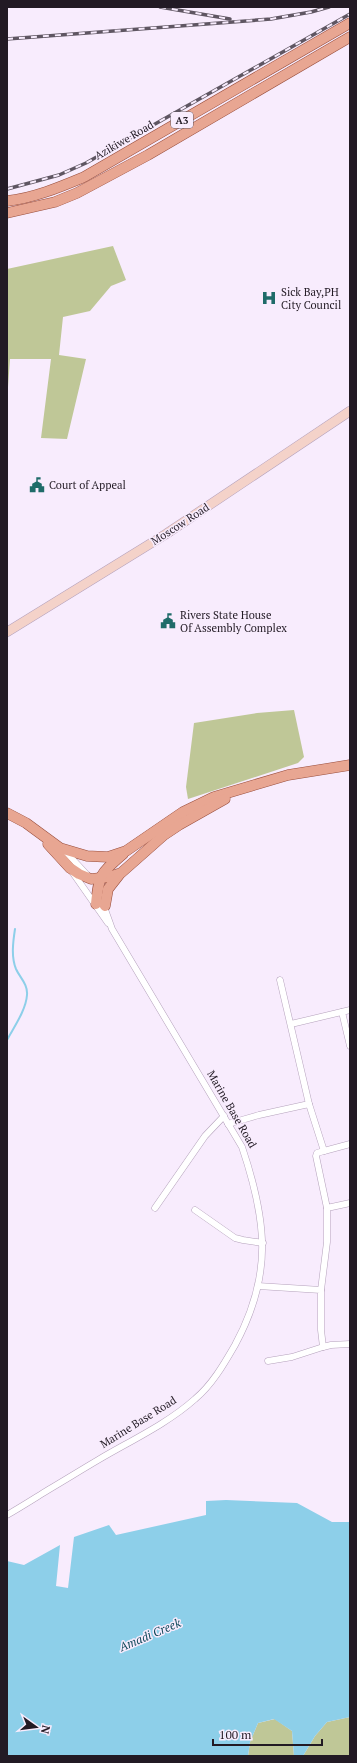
<svg xmlns="http://www.w3.org/2000/svg" width="357" height="1763" viewBox="0 0 357 1763" font-family="'PT Serif',serif">
	<style>
		.green { fill: #bfc797 }
		.water { fill: #8dcfe9 }
		.lines { fill: none; stroke-linecap: round; stroke-linejoin: round }
		.stream { stroke: #8dcfe9; stroke-width: 2 }
		.street-casing { stroke: #b5a2bc; stroke-width: 7 }
		.secondary-casing { stroke: #b5a2bc; stroke-width: 10 }
		.primary-casing { stroke: #994e3d; stroke-width: 11 }
		.street { stroke: #fff; stroke-width: 6 }
		.secondary { stroke: #f4d2c9; stroke-width: 9 }
		.primary { stroke: #e8a692; stroke-width: 10 }
		.rail-casing { stroke: #5f5662; stroke-width: 3.5 }
		.rail { stroke: #f8ecfd; stroke-width: 2; stroke-dasharray: 6; stroke-linecap: butt }
		.labels { text-anchor: middle; stroke-width: 3; stroke-linejoin: round; paint-order: stroke }
		.shield { fill: #f8ecfd; stroke: #625965; stroke-width: 1 }
		.shield-label { font-size: 10px; font-weight: bold; fill: #221a24 }
		.street-label { font-size: 11px; fill: #221a24; stroke: #f8ecfd }
		.poi-label { font-size: 11px; fill: #221a24; stroke: #f8ecfd; text-anchor: start }
		.water-label { font-size: 12px; font-style: italic; fill: #10495b; stroke: #f8ecfd }
	</style>
	<rect width="100%" height="100%" fill="#f8ecfd"/>
	<!-- green -->
	<g class="green">
		<path d="M113,246l13,34 -15,6 -21,25 -27,6 -4,38 27,4 -19,80 -26,-1 10,-79h-41l-3,42v-132z"/>
		<path d="M294,710l10,47 -6,6 -110,36 -2,-12 8,-64 63,-10z"/>
		<path d="M350,1717v39h-47l12,-20 12,-14z"/>
		<path d="M275,1719l17,12 2,25h-46l2,-14 8,-19z"/>
	</g>
	<!-- water -->
	<path class="water" d="M226,1500l71,3 35,19h18v195l-23,5 -12,14 -12,20h-9l-2,-25 -18,-12 -16,4 -8,19 -2,14h-241v-195l17,4 36,-20 -4,41 12,2 6,-51 35,-12 7,10 90,-20v-14z"/>
	<g class="lines">
		<!-- stream -->
		<path class="stream" d="M7,1040c7,-13 19,-30 20,-45 1,-11 -7,-17 -11,-26 -5,-12 -3,-27 -1,-40"/>
		<!-- street casing -->
		<g class="street-casing">
			<g id="street">
				<path d="M65,851l24,26"/>
				<path d="M73,873l35,50"/>
				<path d="M280,980l29,124"/>
				<path d="M342,1012l8,34"/>
				<path d="M291,1024l59,-14"/>
				<path d="M228,1124l31,-9 50,-11 15,47 26,-7"/>
				<path d="M324,1151l-7,2 -1,3 11,52 23,-5"/>
				<path d="M155,1208l50,-72 19,-20"/>
				<path d="M195,1210l40,28 8,2 20,3"/>
				<path d="M258,1286l63,4v40l2,17 8,-2 19,-1"/>
				<path d="M321,1290l6,-48v-34"/>
				<path d="M268,1361l24,-4 31,-10"/>
				<path d="M7,1515c14,-8 28,-17 41,-25 17,-10 33,-20 50,-30 32,-19 69,-36 97,-61 17,-14 29,-35 40,-54 38,-70 32,-124 7,-198l-130,-218 -9,-25"/>
			</g>
		</g>
		<!-- secondary casing -->
		<g class="secondary-casing">
			<path id="secondary" d="M7,632l159,-98 184,-123"/>
		</g>
		<!-- primary casing -->
		<g class="primary-casing">
			<g id="primary">
				<path d="M7,201c27,-3 53,-14 77,-24l266,-154"/>
				<path d="M7,213l48,-11 22,-9 71,-38 202,-118"/>
				<path d="M7,813l19,10 34,25 27,8 21,1 18,-6 57,-39 31,-15 74,-22 62,-10"/>
				<path d="M48,844l22,24 9,6 12,5 18,-2 12,-4 43,-38 15,-10 46,-26"/>
				<path d="M96,904c3,-30 4,-30 27,-50"/>
				<path d="M105,906l3,-17 11,-14"/>
			</g>
		</g>
		<!-- street -->
		<use href="#street" class="street"/>
		<!-- secondary -->
		<use href="#secondary" class="secondary"/>
		<!-- primary -->
		<use href="#primary" class="primary"/>
		<!-- rail casing -->
		<g class="rail-casing">
			<g id="rail">
				<path d="M160,7l70,12"/>
				<path d="M7,39l264,-20 40,-7 18,-5"/>
				<path d="M7,189l52,-14 27,-12 264,-149"/>
			</g>
		</g>
		<!-- rail -->
		<use href="#rail" class="rail"/>
	</g>
	<!-- icons -->
	<defs>
		<g id="hospital-bare" transform="scale(1.2)"><path d="M-5-5h3v3.5h4V-5h3V5h-3V1.5h-4V5h-3Z" fill="#1f6b69" stroke="#f8ecfd" stroke-width="2.5" paint-order="stroke"/></g>
		<g id="civic-bare" transform="scale(1.2)"><path d="M-.6-6.5H3V-4.5H.6V-3L4-1V1h2V6H-6V1h2V-1L-.6-3ZM-1.2 2.5V6h2.4V2.5Z" fill="#1f6b69" stroke="#f8ecfd" stroke-width="2.5" paint-order="stroke"/></g>
	</defs>
	<g fill-rule="evenodd">
		<use href="#hospital-bare" x="269" y="298"/>
		<use href="#civic-bare" x="37" y="485"/>
		<use href="#civic-bare" x="168" y="621"/>
	</g>
	<g class="labels">
		<!-- shield labels -->
		<rect class="shield" x="171" y="112" width="22" height="16" rx="3"/>
		<g class="shield-label">
			<text x="182" y="124">A3</text>
		</g>
		<!-- street labels -->
		<g class="street-label">
			<text transform="translate(124 140) rotate(-30)" y="4">Azikiwe Road</text>
			<text transform="translate(180 524) rotate(-33)" y="4">Moscow Road</text>
			<text transform="translate(232 1109) rotate(60)" y="4">Marine Base Road</text>
			<text transform="translate(138 1422) rotate(-32)" y="4">Marine Base Road</text>
		</g>
		<!-- poi labels -->
		<g class="poi-label">
			<text x="281" y="296">Sick Bay,PH<tspan x="281" dy="13">City Council</tspan></text>
			<text x="49" y="489">Court of Appeal</text>
			<text x="180" y="619">Rivers State House<tspan x="180" dy="13">Of Assembly Complex</tspan></text>
		</g>
		<!-- water labels -->
		<g class="water-label">
			<text transform="translate(150 1635) rotate(-23)" y="4">Amadi Creek</text>
		</g>
	</g>
	<!-- border -->
	<rect width="357" height="1763" fill="none" stroke="#221a24" stroke-width="16"/>
	<!-- north arrow -->
	<g transform="translate(36 1727) rotate(104)" stroke="#f8ecfd" stroke-width="3" paint-order="stroke">
	<path d="M0-3L7 15L0 10L-7 15Z" fill="#221a24"/>
	<text y="-6" font-size="11" font-weight="bold" text-anchor="middle" fill="#221a24">N</text>
	</g>
	<!-- scale -->
	<path d="M213 1739v6h109v-6" fill="none" stroke="#221a24" stroke-width="2"/>
	<text x="219" y="1739" font-size="12" fill="#221a24" stroke="#f8ecfd" stroke-width="3" paint-order="stroke">100 m</text>
</svg>
